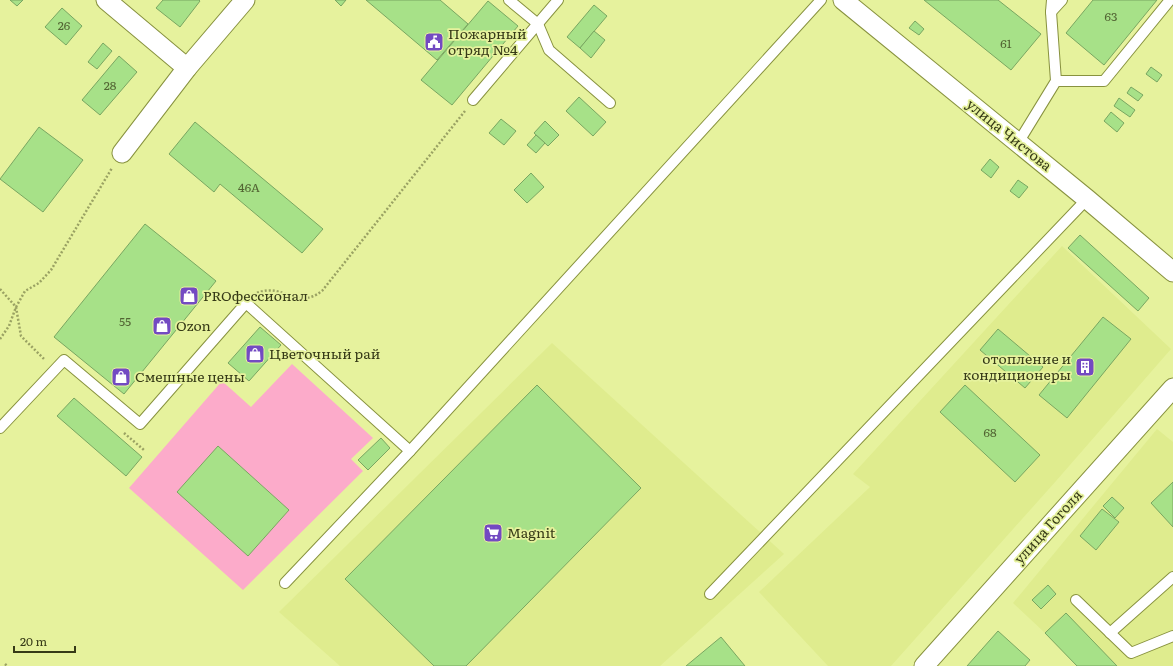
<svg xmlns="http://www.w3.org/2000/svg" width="1173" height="666" viewBox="0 0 1173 666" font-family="Literata,serif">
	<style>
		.built { fill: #dfec8e }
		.green { fill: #fcabca }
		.building { fill: #a7e188; stroke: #79a661 }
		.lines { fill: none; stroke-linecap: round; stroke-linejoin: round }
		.service-casing { stroke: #88923f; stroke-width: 12 }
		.minor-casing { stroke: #88923f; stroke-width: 21 }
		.path { stroke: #9aa263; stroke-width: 2.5; stroke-dasharray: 2 2; stroke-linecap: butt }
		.service { stroke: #fff; stroke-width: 10 }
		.minor { stroke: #fff; stroke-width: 19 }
		.labels { text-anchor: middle; stroke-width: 3.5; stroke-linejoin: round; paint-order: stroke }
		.number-label { font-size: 12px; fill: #526433 }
		.poi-label { font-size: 14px; fill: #363a17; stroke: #e6f29d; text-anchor: start }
		.street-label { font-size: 14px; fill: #363a17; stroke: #e6f29d }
	</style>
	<rect width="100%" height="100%" fill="#e6f29d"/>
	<!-- built -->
	<g class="built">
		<path d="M1062,246l109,103 -115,132 -165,185h-63l-69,-74 111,-105 -17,-13z"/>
		<path d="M552,343l232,211 -124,112h-320l-61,-54z"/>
		<path d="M1157,429l16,13v224h-96l-32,-33 -32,-30z"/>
	</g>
	<!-- green -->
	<path class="green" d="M292,364l81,74 -22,21 12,12 -120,119 -114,-102 93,-107 29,26z"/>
	<!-- building -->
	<g class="building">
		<path d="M10,0h13l-6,6z"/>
		<path d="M163,0h36l1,1 -20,26 -24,-19z"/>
		<path d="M335,0h11l-5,6z"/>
		<path d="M366,0h74l28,24 -31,36z"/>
		<path d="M924,0h74l43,34 -30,36z"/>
		<path d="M1093,0h64l-53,65 -38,-32z"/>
		<path d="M488,1l30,25 -66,79 -31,-25z"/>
		<path d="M594,5l13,11 -27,32 -13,-11z"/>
		<path d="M62,8l20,18 -16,19 -21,-18z"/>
		<path d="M915,21l9,8 -5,6 -10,-7z"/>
		<path d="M594,31l11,9 -14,18 -11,-10z"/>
		<path d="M103,43l9,8 -15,18 -9,-7z"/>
		<path d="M119,56l18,16 -37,43 -18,-15z"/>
		<path d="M1151,67l11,8 -5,7 -11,-8z"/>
		<path d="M1131,87l12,8 -5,6 -11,-8z"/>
		<path d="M579,97l27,25 -13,14 -27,-25z"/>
		<path d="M1119,98l16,12 -5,7 -16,-11z"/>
		<path d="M1111,112l13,11 -7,9 -13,-11z"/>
		<path d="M501,119l15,12 -12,14 -15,-12z"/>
		<path d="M545,121l14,14 -11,11 -14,-13z"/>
		<path d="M195,122l128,107 -21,24 -82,-69 -6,8 -45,-38z"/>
		<path d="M39,127l44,33 -40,52 -43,-33z"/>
		<path d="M536,135l9,8 -9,10 -9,-8z"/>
		<path d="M990,159l9,8 -8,11 -10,-8z"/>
		<path d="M531,173l13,14 -17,16 -13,-13z"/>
		<path d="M1018,180l10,7 -9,11 -9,-7z"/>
		<path d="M145,224l71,57 -92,113 -70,-57z"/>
		<path d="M1080,235l69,63 -11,13 -70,-63z"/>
		<path d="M1103,317l28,22 -64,79 -28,-23z"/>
		<path d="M260,327l21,18 -32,36 -21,-18z"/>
		<path d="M998,329l45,38 -18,21 -45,-38z"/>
		<path d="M537,385l104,103 -175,178h-32l-89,-87z"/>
		<path d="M965,385l75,70 -25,27 -75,-70z"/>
		<path d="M74,398l68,59 -16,19 -69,-60z"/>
		<path d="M381,438l9,10 -22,22 -10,-10z"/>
		<path d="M218,446l71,64 -41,46 -71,-64z"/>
		<path d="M1173,482v45l-22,-24z"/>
		<path d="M1112,497l12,11 -9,10 -12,-12z"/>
		<path d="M1102,509l17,13 -23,28 -16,-14z"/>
		<path d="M1048,585l8,9 -15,15 -9,-9z"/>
		<path d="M1066,613l51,53h-40l-32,-33z"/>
		<path d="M998,631l32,29 -5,6h-58z"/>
		<path d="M721,637l24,29h-59z"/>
	</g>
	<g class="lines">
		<!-- service casing -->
		<g class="service-casing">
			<g id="service">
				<path d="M509,0l29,24 11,26 61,53"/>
				<path d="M1051,12l11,-12"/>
				<path d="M1056,81h48l66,-81"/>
				<path d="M473,100l85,-100"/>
				<path d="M1018,143l38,-62 -5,-69 1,-12"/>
				<path d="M0,428l64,-68 76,64 106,-121 164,148"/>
				<path d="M285,583l125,-132 411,-451"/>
				<path d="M710,594l377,-395"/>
				<path d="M1076,600l55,53 42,-17"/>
				<path d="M1110,633l63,-56"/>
			</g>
		</g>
		<!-- minor casing -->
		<g class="minor-casing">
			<g id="minor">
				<path d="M106,0l81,68"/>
				<path d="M843,0l244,199 86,73"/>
				<path d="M122,153l65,-85 58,-68"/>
				<path d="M924,666l249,-278"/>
			</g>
		</g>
		<!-- path -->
		<g class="path">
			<path d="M0,289l16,18 5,29 23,23"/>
			<path d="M257,293c27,-11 38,18 65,-2l143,-180"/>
			<path d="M0,339l9,-13 7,-19 9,-16 14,-8 12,-13 61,-102"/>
			<path d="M124,433l20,17"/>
			<path d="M5,664l2,2"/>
		</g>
		<!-- service -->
		<use href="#service" class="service"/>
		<!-- minor -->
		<use href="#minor" class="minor"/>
	</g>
	<!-- icons -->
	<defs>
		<g id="civic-square" transform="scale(1)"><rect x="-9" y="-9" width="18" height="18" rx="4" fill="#734ac2" stroke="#e6f29d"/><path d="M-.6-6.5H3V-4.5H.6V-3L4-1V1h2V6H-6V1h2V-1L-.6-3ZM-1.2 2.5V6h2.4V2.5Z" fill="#fff"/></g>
		<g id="shop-square" transform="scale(1)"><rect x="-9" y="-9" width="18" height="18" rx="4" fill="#734ac2" stroke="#e6f29d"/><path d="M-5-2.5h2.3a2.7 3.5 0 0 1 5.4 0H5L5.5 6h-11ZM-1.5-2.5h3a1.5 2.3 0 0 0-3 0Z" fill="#fff"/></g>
		<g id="building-square" transform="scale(1)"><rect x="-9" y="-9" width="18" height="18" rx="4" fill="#734ac2" stroke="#e6f29d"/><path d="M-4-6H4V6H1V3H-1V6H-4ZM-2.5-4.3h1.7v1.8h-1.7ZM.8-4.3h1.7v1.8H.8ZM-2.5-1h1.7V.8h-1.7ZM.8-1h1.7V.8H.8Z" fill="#fff"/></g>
		<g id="supermarket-square" transform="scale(1)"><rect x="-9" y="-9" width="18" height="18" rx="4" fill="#734ac2" stroke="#e6f29d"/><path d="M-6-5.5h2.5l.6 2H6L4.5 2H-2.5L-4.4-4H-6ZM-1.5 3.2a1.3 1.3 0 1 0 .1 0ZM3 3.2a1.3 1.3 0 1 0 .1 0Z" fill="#fff"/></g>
	</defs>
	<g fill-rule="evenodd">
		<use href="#civic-square" x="434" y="42"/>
		<use href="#shop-square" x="189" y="296"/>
		<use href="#shop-square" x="162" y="326"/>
		<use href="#shop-square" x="255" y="354"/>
		<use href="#building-square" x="1085" y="367"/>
		<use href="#shop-square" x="121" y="377"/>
		<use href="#supermarket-square" x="493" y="533"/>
	</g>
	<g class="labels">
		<!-- number labels -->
		<g class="number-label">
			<text x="1111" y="21">63</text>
			<text x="64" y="30">26</text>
			<text x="1006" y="48">61</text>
			<text x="110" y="90">28</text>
			<text x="249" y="192">46А</text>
			<text x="125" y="326">55</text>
			<text x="990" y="437">68</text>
		</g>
		<!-- poi labels -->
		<g class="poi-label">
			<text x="448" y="39">Пожарный<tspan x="448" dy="16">отряд №4</tspan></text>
			<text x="203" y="301">PROфессионал</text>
			<text x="176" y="331">Ozon</text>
			<text x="269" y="359">Цветочный рай</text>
			<text x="1071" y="364" text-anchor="end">отопление и<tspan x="1071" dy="16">кондиционеры</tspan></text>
			<text x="135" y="382">Смешные цены</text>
			<text x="507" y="538">Magnit</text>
		</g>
		<!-- street labels -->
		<g class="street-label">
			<text transform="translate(1009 135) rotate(39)" y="5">улица Чистова</text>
			<text transform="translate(1048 527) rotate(-48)" y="5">улица Гоголя</text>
		</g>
	</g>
	<!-- scale -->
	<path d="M14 646v6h61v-6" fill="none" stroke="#363a17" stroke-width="2"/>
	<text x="20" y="646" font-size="12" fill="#363a17" stroke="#e6f29d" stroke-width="3" paint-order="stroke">20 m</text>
</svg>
